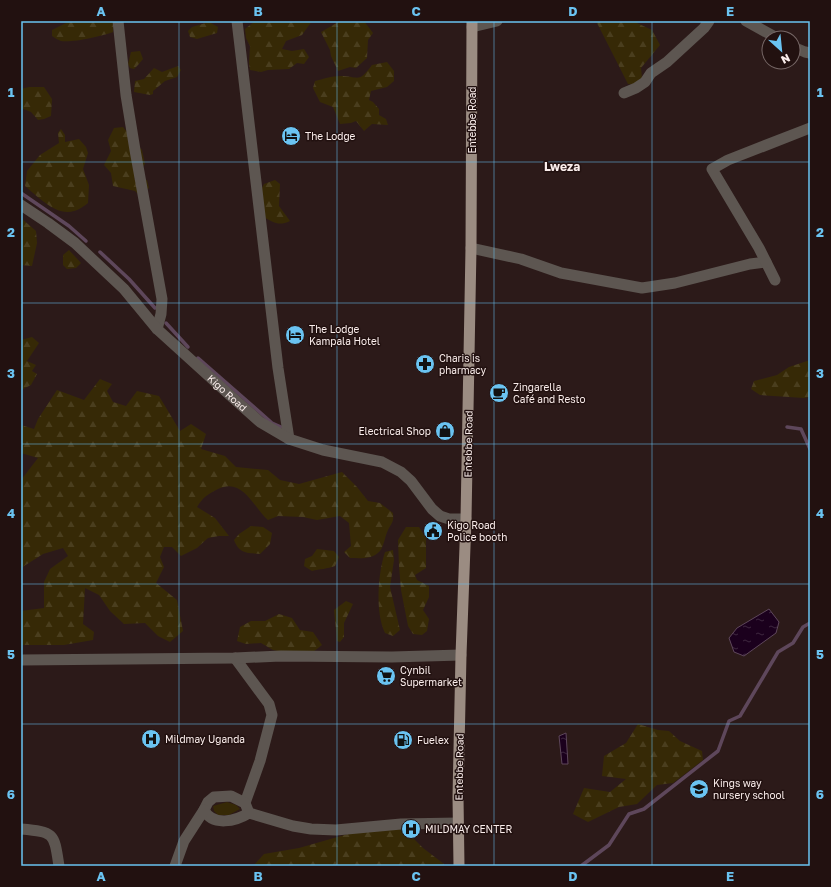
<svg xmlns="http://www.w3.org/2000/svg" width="831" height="887" viewBox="0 0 831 887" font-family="'Golos Text',sans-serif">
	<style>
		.green { fill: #362906 }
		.forest { fill: url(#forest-firs) }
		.water { fill: url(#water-ripples); stroke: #5e475b }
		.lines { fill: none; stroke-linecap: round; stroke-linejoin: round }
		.stream { stroke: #5e475b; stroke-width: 3.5 }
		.minor { stroke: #5d5651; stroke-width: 11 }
		.tertiary { stroke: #5d5651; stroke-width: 11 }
		.primary { stroke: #9b8c82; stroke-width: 11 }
		.grid { fill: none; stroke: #6ac3f1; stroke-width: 1; stroke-opacity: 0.55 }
		.labels { text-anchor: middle; stroke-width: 3; stroke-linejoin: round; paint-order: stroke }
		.street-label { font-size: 10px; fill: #faedeb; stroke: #221110 }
		.poi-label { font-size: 10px; fill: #faedeb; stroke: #221110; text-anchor: start }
		.quarter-label { font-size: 12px; font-weight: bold; fill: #faedeb; stroke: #221110 }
		.neatline { fill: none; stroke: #6ac3f1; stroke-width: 1.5 }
		.grid-label { font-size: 13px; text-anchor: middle; font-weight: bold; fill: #6ac3f1 }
	</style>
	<defs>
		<pattern id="forest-firs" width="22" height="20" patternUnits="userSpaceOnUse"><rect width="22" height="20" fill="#362906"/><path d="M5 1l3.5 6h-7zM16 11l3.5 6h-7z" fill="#4a3e1e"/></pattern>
		<pattern id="water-ripples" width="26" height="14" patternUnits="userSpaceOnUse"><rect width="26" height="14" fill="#1b001d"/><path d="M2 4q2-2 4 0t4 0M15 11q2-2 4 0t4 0" fill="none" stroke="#3d263e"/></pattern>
	</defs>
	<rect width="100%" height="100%" fill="#2c1a19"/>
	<!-- green -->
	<path class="green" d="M227,802l9,3 4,4 -11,6h-11l-4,-4 -1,-5z"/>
	<!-- forest -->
	<g class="forest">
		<path d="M70,21h43v11c-11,4 -41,11 -52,9 -3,-1 -6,-3 -9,-5v-6z"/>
		<path d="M255,21h57l-10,14 -16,6 -4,8 10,2 12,-2 5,8 -5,7 -7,-1 -8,6 -21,1 -7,2 -11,-2 -1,-7 1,-17 -4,-8 -1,-9z"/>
		<path d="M340,21h24l9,12 -5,7 -1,18 -11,10 -6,-1 -12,4 -7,-15 -1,-6 -9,-18z"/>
		<path d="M596,21h42l-1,2 15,7 8,15 -19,23 1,10 -8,6h-6z"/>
		<path d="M209,22l9,5 -1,6 -20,6 -7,-2 -2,-6 4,-4z"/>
		<path d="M140,51l3,8 -5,6 -4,4 -4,-1 -2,-4 3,-12z"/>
		<path d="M387,62l7,9v10l-7,6 -16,4 -2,9 4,2 6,7v6l7,4 2,6 -16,-1 -8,7 -8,-10 -5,2 -11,1 -7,-17 -13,-5 -7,-14 2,-7c8,-2 17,-5 25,-5 19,0 18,8 32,-11z"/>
		<path d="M178,66l3,4 -4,7 -12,4 -12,10v3l-3,1 -16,-3 1,-11 9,-2 10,-11 8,4z"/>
		<path d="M29,87h15l8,12 -1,17 -7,3 -6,1 -7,-8 -10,-4v-19z"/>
		<path d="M123,127l19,23 3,14 -11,15 13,1 2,8 -10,7 -4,-4 -22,-5 -2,-13 -7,-8 7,-14 -3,-11 6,-12z"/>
		<path d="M61,129l4,6v7l14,-3 7,8 2,6 -5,16 6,16 -1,18c-4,3 -9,7 -14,8 -17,6 -37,-15 -49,-25l2,-15 13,-16 19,-12 -1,-10z"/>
		<path d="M275,180l5,4 -1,22 11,15c-11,5 -16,2 -26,-4l-4,-25 4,-8z"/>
		<path d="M21,218l15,13 1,12 -5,23 -11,-1z"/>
		<path d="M69,250l12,13 -5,5 -9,1 -4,-4v-10z"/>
		<path d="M32,337l7,6 -12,18 9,4 -4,6 5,3 -6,11 -10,5v-50z"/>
		<path d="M810,360v37l-6,1 -44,-3 -9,-6 3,-8 23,-6 12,-8z"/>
		<path d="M100,379l12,5 -5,7 6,11 13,4 11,-15 22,5 21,35 11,-7 15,10 -5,15 24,7 11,11 32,3 12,10 19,4 43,-12 15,15 11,14 12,2 13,10c1,9 -1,9 -5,17 -3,6 -4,16 -8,21 -8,9 -20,7 -30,7l-6,-6 7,-6 -2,-23 -9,-7 -23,4 -14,-3 -25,-1 -10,4c-15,-13 -25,-43 -50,-31 -11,6 -14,7 -21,18l18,11 14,18h-10l-11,2 -11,10 -16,8 -9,-9h-8l-4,10 4,10 -8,16 21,17 6,31 -13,11 -12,-6 -13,-13 -21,1 -14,-13 -11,-16 -14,-7 -2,36 11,8 -1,8 -29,5h-43v-34l23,-3v-26l6,-13 18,-13 -5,-8 -20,6 -22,14v-88l17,-22 -17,-5v-28l13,4 4,-10 19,-29 27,10z"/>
		<path d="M251,526l12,1 9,6 -2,11 -10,10c-12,-1 -21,0 -26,-14l5,-6z"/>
		<path d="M406,527h13l7,11v30l-11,7 2,5 12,6v11l-6,13 6,9 -2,12 -5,4 -9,-1 -5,-8 -7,-36 -2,-24 -1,-26z"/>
		<path d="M317,549l17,2 5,6 -4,9c-8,3 -15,3 -23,5l-8,-5 1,-7 7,-3z"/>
		<path d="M393,550l1,10 -4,27 10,43 -7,6 -8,-3c-10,-21 -7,-60 0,-81z"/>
		<path d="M346,601l7,3 -9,19v14l-4,5 -3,-1 -3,-31z"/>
		<path d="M279,614l13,4 8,12 13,2 9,13 -9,7 -26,1 -14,-3 -12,-7 -15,1 -9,-3 3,-14 11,-6h14z"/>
		<path d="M638,724l20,6 11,1 11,10 22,10 1,9 -30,23 -16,2 -20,19 -18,3 -31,15 -15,-8 11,-26 26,4 16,-13 -24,-3 2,-20 22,-13z"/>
		<path d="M401,826l22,22 21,16 -1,2h-190l11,-12 35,-6 49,-14z"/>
	</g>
	<!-- water -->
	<g class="water">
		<path d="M769,609l10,13 -3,11 -32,23 -10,-4 -5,-14 8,-10z"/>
		<path d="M566,733l2,31h-6l-3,-28z"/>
	</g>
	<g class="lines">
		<!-- stream -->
		<g class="stream">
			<path d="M21,193l48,33 17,15"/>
			<path d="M100,252l29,27 26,29"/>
			<path d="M166,323l22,24"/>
			<path d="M198,358l74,65 9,4"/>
			<path d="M787,427l14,2 9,20"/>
			<path d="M581,866l28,-21 20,-31 15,-5 74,-58 11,-30 11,-5 38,-64 15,-9 10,-16 7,-4"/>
		</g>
		<!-- minor -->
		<g class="minor">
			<path d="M118,21l8,74 9,55 27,149 -1,15 -4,15"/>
			<path d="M237,21l41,347 11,71"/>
			<path d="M746,21l31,17"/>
			<path d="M472,27l25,-6"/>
			<path d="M793,47l12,5 5,1"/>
			<path d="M624,93l12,-5 9,-6 6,-9 16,-11 37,-34 5,-7"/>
			<path d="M471,248l50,11 40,14 81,15 33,-5 75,-19 16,-2"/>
			<path d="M775,280l-16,-32 -47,-79 16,-9 82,-32"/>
			<path d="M235,658l34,46 3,11 -12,46 -15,42"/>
			<path d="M21,660l214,-2 46,-2 111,1 69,-2"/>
			<path d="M249,813c-13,8 -36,14 -45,-3l4,-8 6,-5 17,-1 14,7 4,10 44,13 18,3 25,1 65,-6 57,-1"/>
			<path d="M21,829c34,3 33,4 38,37"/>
			<path d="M175,866l9,-25 20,-31"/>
		</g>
		<!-- tertiary -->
		<path class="tertiary" id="s1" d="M21,205l27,18 27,20 49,46 33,40 76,69 27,24 29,17 34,11 59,12 19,10 10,9 21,28 8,7 9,3h17"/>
		<!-- primary -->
		<path class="primary" d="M459,866l-1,-69 3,-142 5,-136 5,-271 1,-227"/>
	</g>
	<!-- grid -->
	<path class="grid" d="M179,21v845M337,21v845M494,21v845M652,21v845M21,162h789M21,303h789M21,444h789M21,584h789M21,724h789"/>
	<!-- icons -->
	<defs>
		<g id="hotel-disc" transform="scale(1)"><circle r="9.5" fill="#6ac3f1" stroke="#221110"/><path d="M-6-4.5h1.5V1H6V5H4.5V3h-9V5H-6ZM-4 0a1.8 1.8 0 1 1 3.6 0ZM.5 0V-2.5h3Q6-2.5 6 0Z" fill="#111"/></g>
		<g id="pharmacy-disc" transform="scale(1)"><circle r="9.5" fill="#6ac3f1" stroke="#221110"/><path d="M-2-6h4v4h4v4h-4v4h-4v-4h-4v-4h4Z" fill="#111"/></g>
		<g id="cafe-disc" transform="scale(1)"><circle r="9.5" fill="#6ac3f1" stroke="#221110"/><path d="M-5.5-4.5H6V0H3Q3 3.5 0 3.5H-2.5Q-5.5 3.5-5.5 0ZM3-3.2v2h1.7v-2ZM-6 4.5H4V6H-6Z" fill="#111"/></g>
		<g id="shop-disc" transform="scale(1)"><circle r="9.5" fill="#6ac3f1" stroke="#221110"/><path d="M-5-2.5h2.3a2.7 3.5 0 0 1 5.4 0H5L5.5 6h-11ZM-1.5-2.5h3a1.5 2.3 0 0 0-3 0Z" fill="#111"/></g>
		<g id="civic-disc" transform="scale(1)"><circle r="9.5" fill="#6ac3f1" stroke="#221110"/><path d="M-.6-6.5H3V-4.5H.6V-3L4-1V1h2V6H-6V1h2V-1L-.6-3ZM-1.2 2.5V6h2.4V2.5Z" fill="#111"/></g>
		<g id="supermarket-disc" transform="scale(1)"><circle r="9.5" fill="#6ac3f1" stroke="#221110"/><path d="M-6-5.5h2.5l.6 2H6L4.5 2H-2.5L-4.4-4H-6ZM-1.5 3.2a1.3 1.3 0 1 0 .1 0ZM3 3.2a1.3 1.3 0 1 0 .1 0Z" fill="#111"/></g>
		<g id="hospital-disc" transform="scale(1)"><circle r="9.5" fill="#6ac3f1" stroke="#221110"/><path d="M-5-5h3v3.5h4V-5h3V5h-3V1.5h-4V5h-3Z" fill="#111"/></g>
		<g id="fuel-disc" transform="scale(1)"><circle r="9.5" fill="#6ac3f1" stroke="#221110"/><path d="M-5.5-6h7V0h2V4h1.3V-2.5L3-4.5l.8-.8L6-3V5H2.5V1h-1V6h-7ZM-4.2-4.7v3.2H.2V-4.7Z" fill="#111"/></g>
		<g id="school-disc" transform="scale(1)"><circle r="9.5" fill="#6ac3f1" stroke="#221110"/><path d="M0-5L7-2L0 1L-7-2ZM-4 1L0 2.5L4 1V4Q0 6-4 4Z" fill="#111"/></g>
	</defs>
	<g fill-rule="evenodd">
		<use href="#hotel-disc" x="291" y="136"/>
		<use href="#hotel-disc" x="295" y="335"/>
		<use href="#pharmacy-disc" x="425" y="364"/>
		<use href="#cafe-disc" x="499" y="393"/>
		<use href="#shop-disc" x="445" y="431"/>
		<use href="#civic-disc" x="433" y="531"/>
		<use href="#supermarket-disc" x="386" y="676"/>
		<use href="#hospital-disc" x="151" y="739"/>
		<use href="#fuel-disc" x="403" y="740"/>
		<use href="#school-disc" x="699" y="789"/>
		<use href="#hospital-disc" x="411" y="829"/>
	</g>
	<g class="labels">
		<!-- street labels -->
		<g class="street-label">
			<text transform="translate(472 120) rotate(-90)" y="4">Entebbe Road</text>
			<text dy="4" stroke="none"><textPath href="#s1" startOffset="280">Kigo Road</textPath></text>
			<text transform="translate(468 444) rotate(-89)" y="4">Entebbe Road</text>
			<text transform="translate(459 767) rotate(-89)" y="4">Entebbe Road</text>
		</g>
		<!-- poi labels -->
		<g class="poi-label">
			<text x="305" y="140">The Lodge</text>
			<text x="309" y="333">The Lodge<tspan x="309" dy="12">Kampala Hotel</tspan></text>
			<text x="439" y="362">Charis is<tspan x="439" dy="12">pharmacy</tspan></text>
			<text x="513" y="391">Zingarella<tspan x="513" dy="12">Café and Resto</tspan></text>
			<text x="431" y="435" text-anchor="end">Electrical Shop</text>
			<text x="447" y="529">Kigo Road<tspan x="447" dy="12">Police booth</tspan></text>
			<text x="400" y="674">Cynbil<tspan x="400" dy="12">Supermarket</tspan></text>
			<text x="165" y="743">Mildmay Uganda</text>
			<text x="417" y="744">Fuelex</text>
			<text x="713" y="787">Kings way<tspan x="713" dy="12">nursery school</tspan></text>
			<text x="425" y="833">MILDMAY CENTER</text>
		</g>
		<!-- quarter labels -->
		<g class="quarter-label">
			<text x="562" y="171">Lweza</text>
		</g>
	</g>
	<!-- border -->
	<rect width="831" height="887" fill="none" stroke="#221110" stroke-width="44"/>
	<!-- north arrow -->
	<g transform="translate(781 50) rotate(153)"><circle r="19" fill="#221110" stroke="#786968"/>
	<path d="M0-3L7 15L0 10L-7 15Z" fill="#6ac3f1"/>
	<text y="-6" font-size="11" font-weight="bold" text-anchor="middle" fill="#faedeb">N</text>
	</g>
	<rect x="22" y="22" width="787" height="843" class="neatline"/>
	<g class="grid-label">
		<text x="101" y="16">A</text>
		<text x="258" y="16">B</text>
		<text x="416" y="16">C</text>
		<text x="573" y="16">D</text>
		<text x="730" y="16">E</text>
		<text x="11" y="97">1</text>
		<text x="820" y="97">1</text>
		<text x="11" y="237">2</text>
		<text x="820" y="237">2</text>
		<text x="11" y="378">3</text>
		<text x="820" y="378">3</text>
		<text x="11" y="518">4</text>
		<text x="820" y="518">4</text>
		<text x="11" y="659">5</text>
		<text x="820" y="659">5</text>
		<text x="11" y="799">6</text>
		<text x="820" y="799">6</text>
		<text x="101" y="881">A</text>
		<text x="258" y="881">B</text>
		<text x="416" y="881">C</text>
		<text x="573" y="881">D</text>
		<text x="730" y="881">E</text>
	</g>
</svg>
